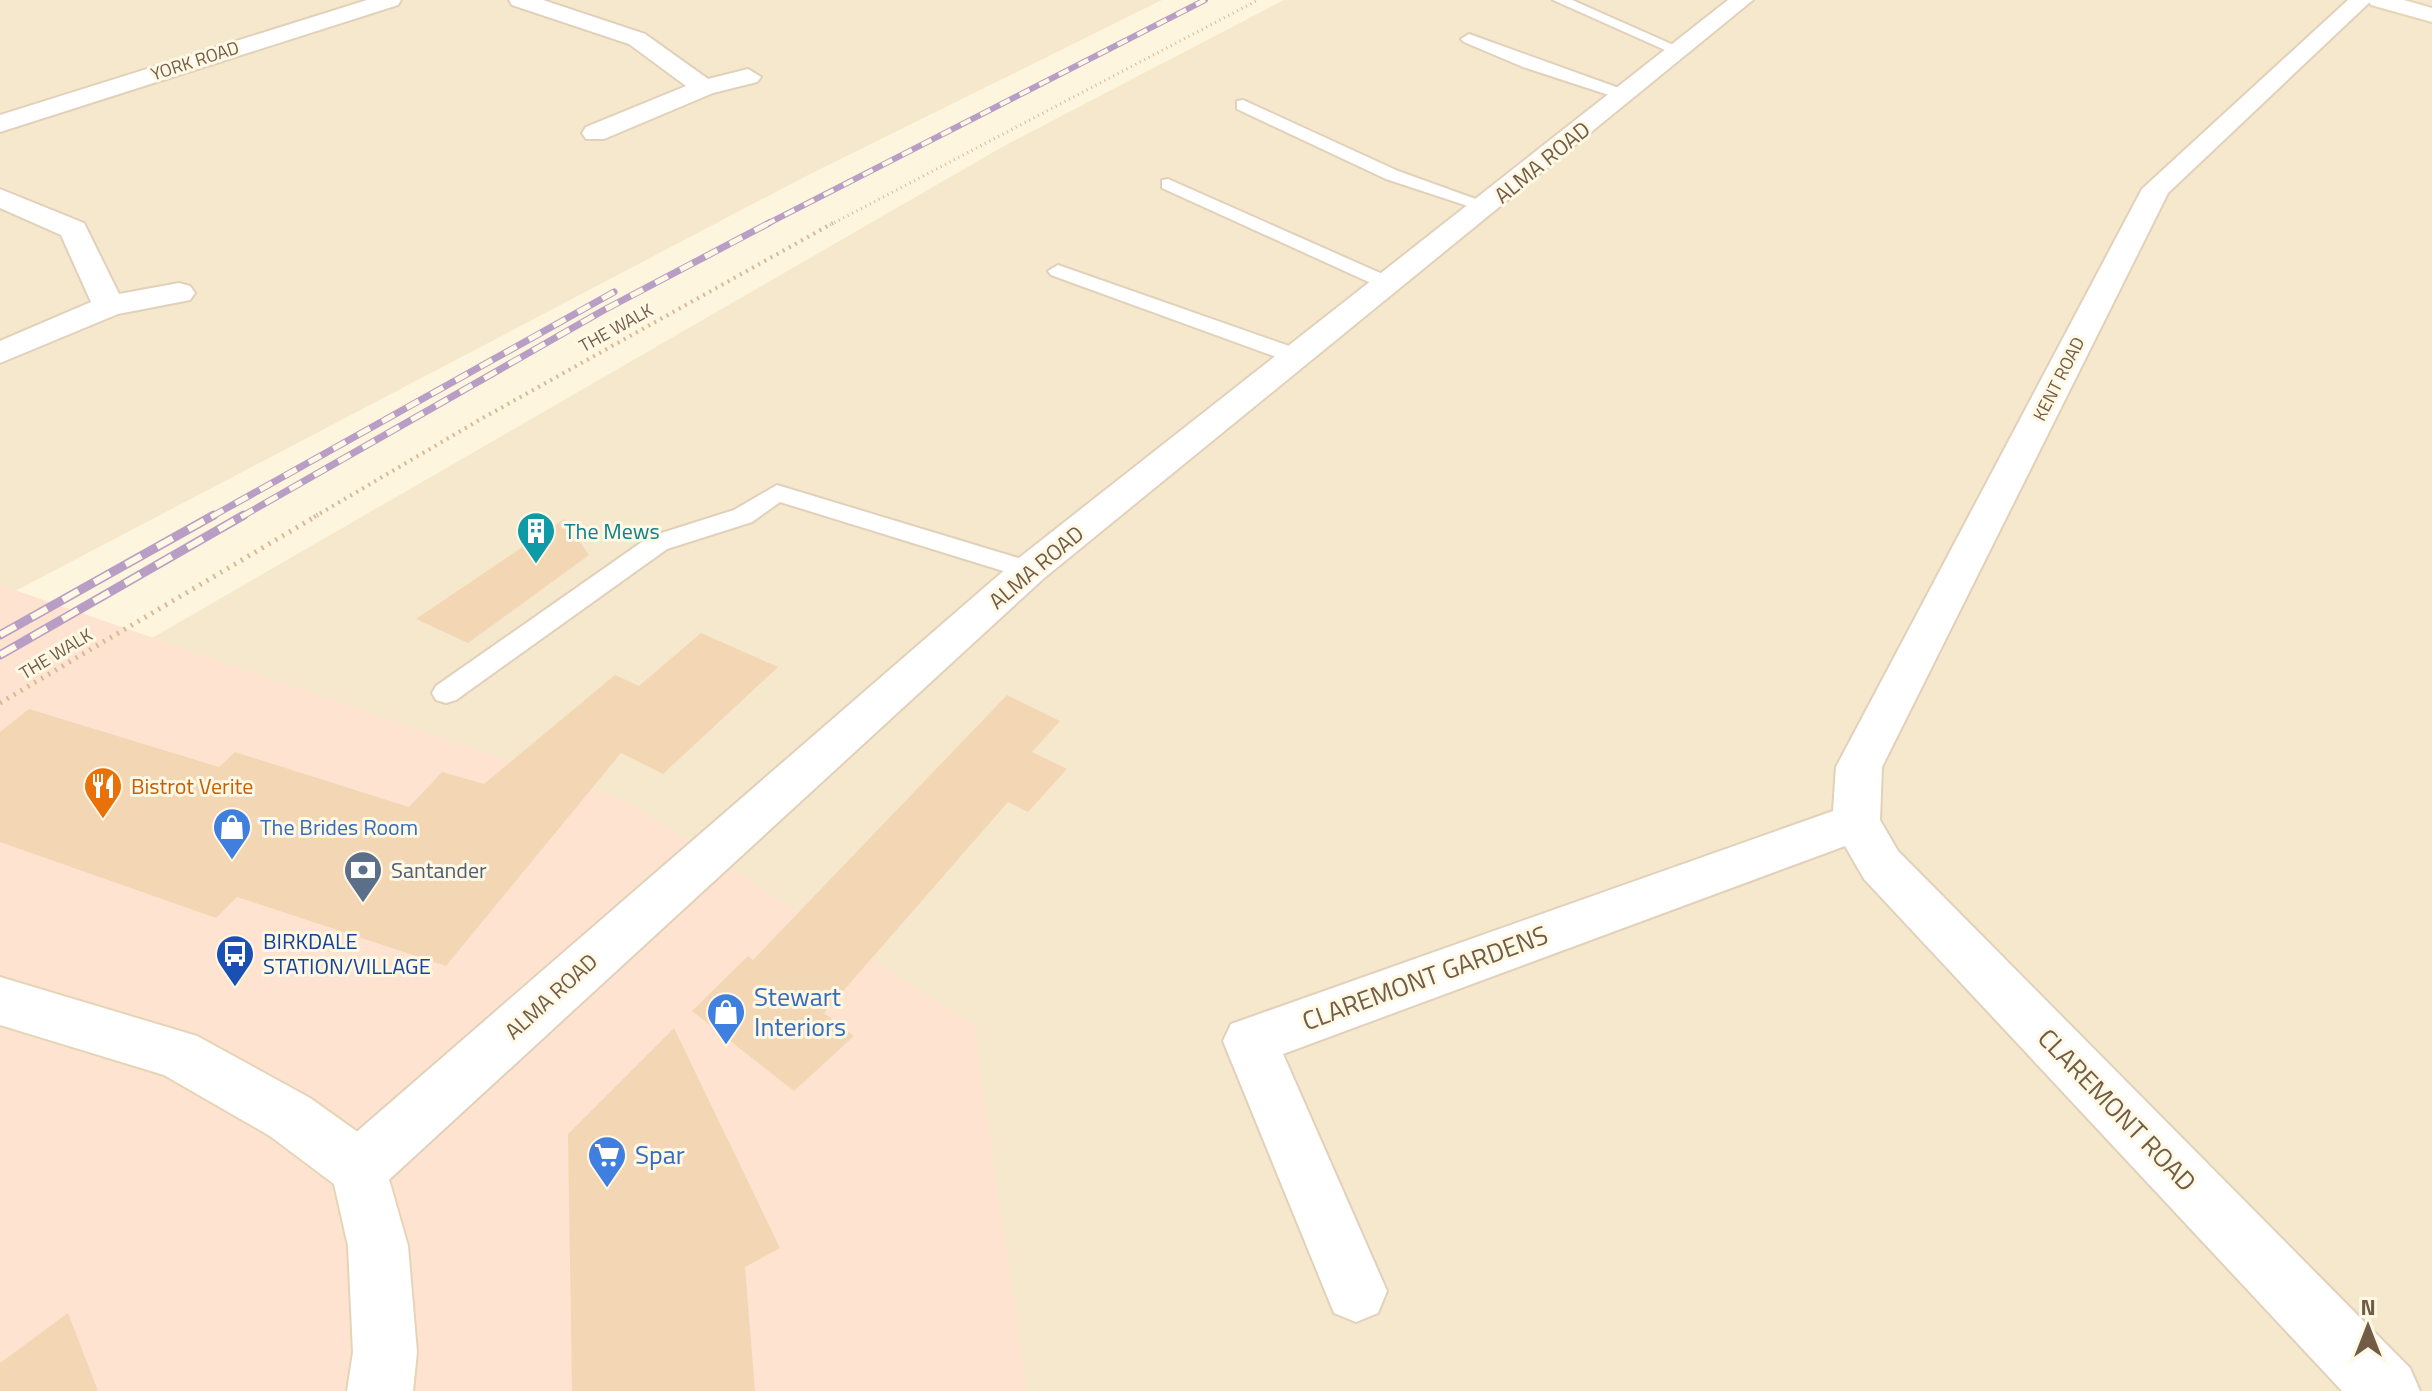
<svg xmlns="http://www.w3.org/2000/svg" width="2432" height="1391" viewBox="0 0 2432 1391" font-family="'Titillium Web',sans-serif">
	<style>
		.residential { fill: #f5e8cc }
		.commercial { fill: #fee4d0 }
		.building { fill: #f3d6b4 }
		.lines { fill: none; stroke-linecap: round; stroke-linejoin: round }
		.lane-casing { stroke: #e1d1ba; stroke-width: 4 }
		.street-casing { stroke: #e1d1ba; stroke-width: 4 }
		.secondary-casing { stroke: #e6d4b7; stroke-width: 4 }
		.path-far2 { stroke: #d7b998; stroke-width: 3; stroke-dasharray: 1 4; stroke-linecap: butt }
		.path-far1 { stroke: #d7b998; stroke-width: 4; stroke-dasharray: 2 5; stroke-linecap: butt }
		.path { stroke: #d7b998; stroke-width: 5; stroke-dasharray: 2 6; stroke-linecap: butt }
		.lane { fill: #fff; fill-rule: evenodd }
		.street { fill: #fff; fill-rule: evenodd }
		.secondary { fill: #fff; fill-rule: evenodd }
		.rail-far2-casing { stroke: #b89dc5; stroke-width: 6 }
		.rail-far1-casing { stroke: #b89dc5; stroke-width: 7 }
		.rail-casing { stroke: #b89dc5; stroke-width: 9 }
		.rail-far2 { stroke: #fff8e4; stroke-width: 4; stroke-dasharray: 11; stroke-linecap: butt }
		.rail-far1 { stroke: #fff8e4; stroke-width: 5; stroke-dasharray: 14; stroke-linecap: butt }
		.rail { stroke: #fff8e4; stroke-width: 6; stroke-dasharray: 18; stroke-linecap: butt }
		.labels { text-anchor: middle; stroke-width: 6; stroke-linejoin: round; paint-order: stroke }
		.far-street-label { font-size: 18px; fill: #735c45; stroke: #fff8e4 }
		.street-label { font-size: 22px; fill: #735c45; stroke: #fff8e4 }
		.culture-label { font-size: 22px; fill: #0d838f; stroke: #fff8e4; text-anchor: start }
		.food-label { font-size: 22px; fill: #c56008; stroke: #fff8e4; text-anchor: start }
		.shop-label { font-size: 22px; fill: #366cbe; stroke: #fff8e4; text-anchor: start }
		.service-label { font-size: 22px; fill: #4e5e75; stroke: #fff8e4; text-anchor: start }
		.transit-label { font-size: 22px; fill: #164399; stroke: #fff8e4; text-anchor: start }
		.near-street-label { font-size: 26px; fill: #735c45; stroke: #fff8e4 }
		.near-shop-label { font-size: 26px; fill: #366cbe; stroke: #fff8e4; text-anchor: start }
	</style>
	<rect width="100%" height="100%" fill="#fdf5dd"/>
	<!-- residential -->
	<g class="residential">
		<path d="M0,0h1162l-354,175 -808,424z"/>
		<path d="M1284,0h1148v1391h-2432l29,-682 975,-563z"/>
	</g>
	<!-- commercial -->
	<path class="commercial" d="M0,585l627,216 347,224 53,366h-1027z"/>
	<!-- building -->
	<g class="building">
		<path d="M564,519l25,36 -121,88 -52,-24z"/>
		<path d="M701,633l77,34 -115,107 -42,-21 -175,213 -209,-69 -21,21 -216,-76v-110l29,-23 190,58 16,-15 174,55 33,-35 42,12 131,-109 24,11z"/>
		<path d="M1007,695l53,26 -28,31 35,17 -39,43 -20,-10 -184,211 30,23 -60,55 -102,-80 56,-55 5,4z"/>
		<path d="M674,1028l106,220 -35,19 10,124h-183l-4,-257z"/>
		<path d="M68,1313l30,78h-98v-28z"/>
	</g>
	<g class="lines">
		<!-- lane casing -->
		<g class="lane-casing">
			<g id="lane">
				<path d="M1553,0h19l115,51 -13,3z"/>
				<path d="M1469,34l161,58 2,3 -14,3 -95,-31 -59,-25 -3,-3z"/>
				<path d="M1243,100l155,71 97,35 -9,6 -100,-33 -149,-70v-8z"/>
				<path d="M1168,179l228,101 3,4 -3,4h-14l-220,-100v-8z"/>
				<path d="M1058,265l248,87 3,5 -11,6 -8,-1 -239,-87 -3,-4z"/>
				<path d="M777,485l261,79 4,6 -4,6 -9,3 -249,-77 -28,20 -85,27 -211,151 -10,3 -10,-3 -4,-7 4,-7 213,-149 85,-27z"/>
			</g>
		</g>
		<!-- street casing -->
		<g class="street-casing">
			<g id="street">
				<path d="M367,0h34l-3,5 -398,127v-17z"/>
				<path d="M509,0h34l102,34 63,45 40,-10 13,8 -4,5 -44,11 -109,46h-18l-4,-6 4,-6 100,-41 -57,-42 -117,-39z"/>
				<path d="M1728,0h25l-710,579 -663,609 -21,8 -21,-8 -8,-20 8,-20 677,-587z"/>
				<path d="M2348,0h24l-204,193 -286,574 -2,53 18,31 512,517 10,23h-78l-478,-512 -19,-33 -562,208 104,237 -9,22 -22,9 -22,-9 -111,-272 8,-17 602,-213 3,-44 306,-578z"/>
				<path d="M0,189l84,34 35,71 60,-11 11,3 5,7 -5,7 -72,14 -118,49v-22l91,-39 -30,-67 -61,-27z"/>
			</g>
		</g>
		<!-- secondary casing -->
		<g class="secondary-casing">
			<g id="secondary">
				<path d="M2368,0h36l28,8v14l-61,-17z"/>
				<path d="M0,977l197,59 113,62 70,50 28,98 9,106 -4,39h-66l6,-39 -5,-106 -14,-62 -64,-48 -106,-61 -164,-50z"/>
			</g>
		</g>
		<!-- path-far2 -->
		<path class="path-far2" d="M830,225l428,-225"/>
		<!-- path-far1 -->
		<path class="path-far1" d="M314,517l167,-98 352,-196"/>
		<!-- path -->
		<path class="path" d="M0,703l318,-188"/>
		<!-- lane -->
		<use href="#lane" class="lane"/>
		<!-- street -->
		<use href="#street" class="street"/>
		<!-- secondary -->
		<use href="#secondary" class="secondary"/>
		<!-- rail-far2 casing -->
		<g class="rail-far2-casing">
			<path id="rail-far2" d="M765,225l440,-225"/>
		</g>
		<!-- rail-far1 casing -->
		<g class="rail-far1-casing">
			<g id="rail-far1">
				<path d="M211,517l403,-225"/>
				<path d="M241,517l363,-207 165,-87"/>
			</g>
		</g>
		<!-- rail casing -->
		<g class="rail-casing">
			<g id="rail">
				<path d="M0,635l214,-120"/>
				<path d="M0,655l244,-140"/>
			</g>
		</g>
		<!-- rail-far2 -->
		<use href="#rail-far2" class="rail-far2"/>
		<!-- rail-far1 -->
		<use href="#rail-far1" class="rail-far1"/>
		<!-- rail -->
		<use href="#rail" class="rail"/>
	</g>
	<!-- icons -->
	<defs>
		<g id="building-pin" transform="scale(2)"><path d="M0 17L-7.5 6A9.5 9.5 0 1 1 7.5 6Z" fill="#0f9aa8" stroke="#fff8e4"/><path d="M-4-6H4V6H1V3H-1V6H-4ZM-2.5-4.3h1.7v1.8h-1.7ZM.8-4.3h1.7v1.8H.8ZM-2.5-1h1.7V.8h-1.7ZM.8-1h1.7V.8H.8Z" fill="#fff"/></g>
		<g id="restaurant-pin" transform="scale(2)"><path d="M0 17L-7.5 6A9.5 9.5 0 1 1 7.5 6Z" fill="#e8710a" stroke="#fff8e4"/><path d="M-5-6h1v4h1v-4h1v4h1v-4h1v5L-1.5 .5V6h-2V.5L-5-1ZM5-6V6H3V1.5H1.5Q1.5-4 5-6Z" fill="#fff"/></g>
		<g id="shop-pin" transform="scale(2)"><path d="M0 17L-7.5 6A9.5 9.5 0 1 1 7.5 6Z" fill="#3f7fe0" stroke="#fff8e4"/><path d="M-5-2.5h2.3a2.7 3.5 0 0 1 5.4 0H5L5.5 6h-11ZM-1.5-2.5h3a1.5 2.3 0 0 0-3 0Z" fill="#fff"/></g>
		<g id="bank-pin" transform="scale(2)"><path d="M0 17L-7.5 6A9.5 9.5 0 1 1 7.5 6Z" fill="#5c6f8a" stroke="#fff8e4"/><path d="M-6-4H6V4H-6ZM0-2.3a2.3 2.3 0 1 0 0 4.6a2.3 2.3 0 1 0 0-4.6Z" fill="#fff"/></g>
		<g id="bus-pin" transform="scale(2)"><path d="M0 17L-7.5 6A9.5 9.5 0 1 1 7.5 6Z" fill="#1a4fb4" stroke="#fff8e4"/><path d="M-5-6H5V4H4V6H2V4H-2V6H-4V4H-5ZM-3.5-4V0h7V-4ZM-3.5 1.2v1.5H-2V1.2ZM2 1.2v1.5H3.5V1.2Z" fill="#fff"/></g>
		<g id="supermarket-pin" transform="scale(2)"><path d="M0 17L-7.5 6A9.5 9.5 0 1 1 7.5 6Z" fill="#3f7fe0" stroke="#fff8e4"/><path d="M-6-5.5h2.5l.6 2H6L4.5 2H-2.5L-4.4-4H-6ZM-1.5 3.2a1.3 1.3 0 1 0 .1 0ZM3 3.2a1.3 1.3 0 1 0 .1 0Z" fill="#fff"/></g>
	</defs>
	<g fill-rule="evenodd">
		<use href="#building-pin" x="536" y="531"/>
		<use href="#restaurant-pin" x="103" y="786"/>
		<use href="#shop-pin" x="232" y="827"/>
		<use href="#bank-pin" x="363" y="870"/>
		<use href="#bus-pin" x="235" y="954"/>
		<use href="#shop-pin" x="726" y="1012"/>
		<use href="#supermarket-pin" x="607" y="1155"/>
	</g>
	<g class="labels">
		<!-- far-street labels -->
		<g class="far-street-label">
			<text transform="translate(195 61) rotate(-18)" y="6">YORK ROAD</text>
			<text transform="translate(616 328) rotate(-29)" y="6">THE WALK</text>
			<text transform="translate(2059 379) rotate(-63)" y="6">KENT ROAD</text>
			<text transform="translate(56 654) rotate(-31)" y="6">THE WALK</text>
		</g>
		<!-- street labels -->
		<g class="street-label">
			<text transform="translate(1542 162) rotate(-39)" y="8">ALMA ROAD</text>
			<text transform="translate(1036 567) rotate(-40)" y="8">ALMA ROAD</text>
			<text transform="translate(551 996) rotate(-42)" y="8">ALMA ROAD</text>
		</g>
		<!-- culture labels -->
		<g class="culture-label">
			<text x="564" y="539">The Mews</text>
		</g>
		<!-- food labels -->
		<g class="food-label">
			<text x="131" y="794">Bistrot Verite</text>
		</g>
		<!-- shop labels -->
		<g class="shop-label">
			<text x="260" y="835">The Brides Room</text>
		</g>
		<!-- service labels -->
		<g class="service-label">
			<text x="391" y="878">Santander</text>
		</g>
		<!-- transit labels -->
		<g class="transit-label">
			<text x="263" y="949">BIRKDALE<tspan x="263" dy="25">STATION/VILLAGE</tspan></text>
		</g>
		<!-- near-street labels -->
		<g class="near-street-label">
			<text transform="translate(1425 978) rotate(-20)" y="9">CLAREMONT GARDENS</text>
			<text transform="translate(2117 1110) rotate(46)" y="9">CLAREMONT ROAD</text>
		</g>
		<!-- near-shop labels -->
		<g class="near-shop-label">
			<text x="754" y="1006">Stewart<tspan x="754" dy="30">Interiors</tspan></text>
			<text x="635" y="1164">Spar</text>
		</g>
	</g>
	<!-- north arrow -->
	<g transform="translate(2368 1327)" stroke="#fff8e4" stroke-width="6" paint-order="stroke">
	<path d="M0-6L14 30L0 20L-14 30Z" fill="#735c45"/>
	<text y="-12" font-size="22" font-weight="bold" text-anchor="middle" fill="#735c45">N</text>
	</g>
</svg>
